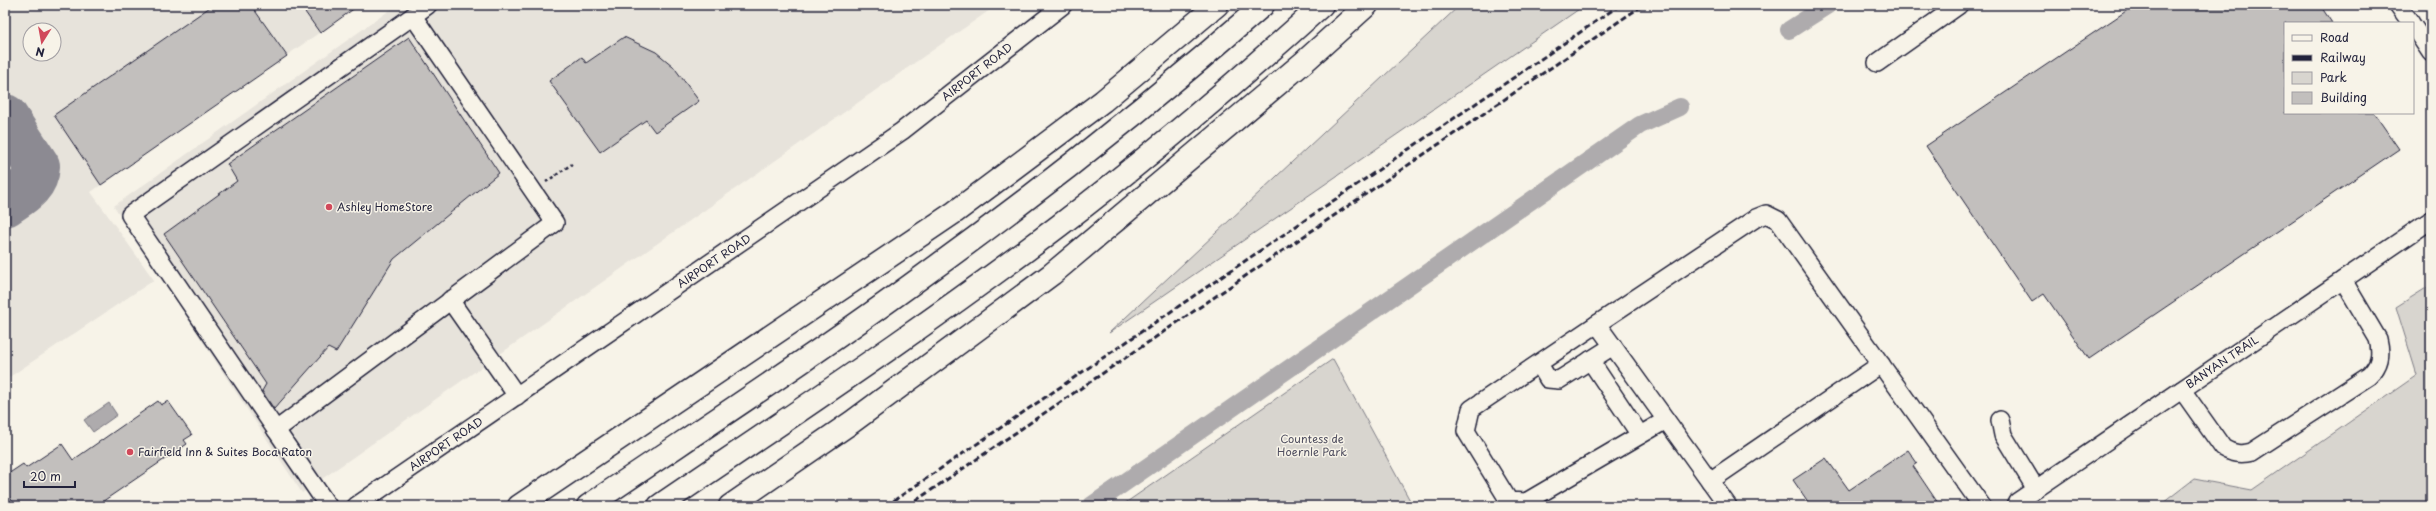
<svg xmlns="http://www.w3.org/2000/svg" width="2436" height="511" viewBox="0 0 2436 511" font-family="'Playpen Sans',sans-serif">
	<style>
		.built { fill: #e7e3db; fill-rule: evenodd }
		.green { fill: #d8d5cf; stroke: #7d7c85 }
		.water { fill: #aeabad; stroke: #76747f }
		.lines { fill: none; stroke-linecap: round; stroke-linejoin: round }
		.canal { stroke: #aeabad; stroke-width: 18 }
		.taxiway { stroke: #8c8a92; stroke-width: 46 }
		.building { fill: #c2bfbd; stroke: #22223b }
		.minor-casing { stroke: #22223b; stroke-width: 20 }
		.highway-casing { stroke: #22223b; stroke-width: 25 }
		.path { stroke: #22223b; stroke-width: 2.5; stroke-dasharray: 3 3; stroke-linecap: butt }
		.minor { stroke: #f7f3e8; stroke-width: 17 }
		.highway { stroke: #f7f3e8; stroke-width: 22 }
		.rail { stroke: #22223b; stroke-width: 3; stroke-dasharray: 6 3; stroke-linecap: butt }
		.poi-dot { fill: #d1495b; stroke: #f7f3e8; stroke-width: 1.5 }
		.labels { text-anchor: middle; stroke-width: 3; stroke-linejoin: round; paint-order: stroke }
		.street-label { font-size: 11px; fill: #22223b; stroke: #f7f3e8 }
		.poi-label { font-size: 11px; fill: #22223b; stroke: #f7f3e8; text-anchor: start }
		.park-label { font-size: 11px; fill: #504f60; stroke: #f7f3e8 }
	</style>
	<rect width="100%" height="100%" fill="#f7f3e8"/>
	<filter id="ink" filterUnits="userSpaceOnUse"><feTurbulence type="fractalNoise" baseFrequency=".025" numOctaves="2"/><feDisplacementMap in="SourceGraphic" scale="8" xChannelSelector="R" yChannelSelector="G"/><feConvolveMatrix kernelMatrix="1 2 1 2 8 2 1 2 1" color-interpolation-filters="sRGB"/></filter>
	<g filter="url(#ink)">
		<!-- built -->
		<g class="built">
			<path d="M5,5h354l-268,187 63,88 -149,100zM30,30h24v24h-24z"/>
			<path d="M397,5h600l-695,488 -188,-287z"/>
		</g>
		<!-- green -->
		<g class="green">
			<path d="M1460,5h125l-476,328z"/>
			<path d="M2431,285v221h-272l35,-27 58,11 165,-115 -21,-68z"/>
			<path d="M1333,359l80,147h-292z"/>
		</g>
		<!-- water -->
		<path class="water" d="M109,403l8,12 -24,17 -9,-12z"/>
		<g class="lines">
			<!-- canal -->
			<g class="canal">
				<path d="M1789,30l39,-25"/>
				<path d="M1091,506l549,-381 40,-18"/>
			</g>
			<!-- taxiway -->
			<path class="taxiway" d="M5,117l32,49c-1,20 -16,27 -32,38"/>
		</g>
		<!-- building -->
		<g class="building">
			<path d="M213,5h38l36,51 -186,129 -47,-70z"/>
			<path d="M300,5h59l-39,28z"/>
			<path d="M2135,5h185l12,18h-47v90h89l25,36 -310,210 -45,-65 -12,8 -106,-156z"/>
			<path d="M409,37l90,136 -105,86 -58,93 -8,-4 -54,61 -12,-18 4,-7 -102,-150 73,-53 -10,-17z"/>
			<path d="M624,37l32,15 17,14 26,35 -44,31 -9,-12 -46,32 -51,-71 33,-24 4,6z"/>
			<path d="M158,401l3,4 7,-4 24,34 -8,5 3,4 -91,62h-80l-11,-15v-15l18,-12 3,4 36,-24 11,16z"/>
			<path d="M1908,450l9,13 -4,3 27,40h-129l-18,-26 33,-22 23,32z"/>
		</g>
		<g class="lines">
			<!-- minor casing -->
			<g class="minor-casing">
				<g id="minor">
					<path d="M2398,5l13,18"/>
					<path d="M413,16l142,207 -279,207 -146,-215z"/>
					<path d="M413,16l15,-11"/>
					<path d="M2413,26l18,27"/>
					<path d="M1877,63l82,-58"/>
					<path d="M450,300l67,96"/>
					<path d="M1597,324l-126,85 -5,22 43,70 17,1 140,-82"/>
					<path d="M1590,360l50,75"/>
					<path d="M1539,364l9,15 11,1 54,-34"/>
					<path d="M2182,390l41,58c10,6 18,7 29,4l117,-76c11,-11 13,-21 9,-37l-35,-59"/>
					<path d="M2000,420l3,15 33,54"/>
					<path d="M276,430l52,76"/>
					<path d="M1710,481l171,-117"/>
					<path d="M356,506l546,-375 161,-126"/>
					<path d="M1728,506l-131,-182 159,-106 10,-4 12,6 204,286"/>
					<path d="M2015,506l2,-4 414,-282"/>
				</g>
			</g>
			<!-- highway casing -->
			<g class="highway-casing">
				<g id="highway">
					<path d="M519,506l436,-294 148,-111 114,-96"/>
					<path d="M588,506c112,-76 226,-150 335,-230 118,-85 231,-175 340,-271"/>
					<path d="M659,506c135,-92 271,-182 401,-281 91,-69 177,-143 262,-220"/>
					<path d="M730,506l122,-84 200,-148 252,-212 63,-57"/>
				</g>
			</g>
			<!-- path -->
			<path class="path" d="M546,182l26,-18"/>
			<!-- minor -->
			<use href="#minor" class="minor"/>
			<!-- highway -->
			<use href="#highway" class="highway"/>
			<!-- rail -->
			<g class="rail">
				<path d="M886,506l734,-501"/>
				<path d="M908,506l735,-501"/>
			</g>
		</g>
	</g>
	<!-- markers -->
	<g class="poi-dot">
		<circle cx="329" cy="207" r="4"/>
		<circle cx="130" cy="452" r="4"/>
	</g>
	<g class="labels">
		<!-- street labels -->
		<g class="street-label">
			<text transform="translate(977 72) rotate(-38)" y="4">AIRPORT ROAD</text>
			<text transform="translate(714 261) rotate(-34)" y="4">AIRPORT ROAD</text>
			<text transform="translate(2222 362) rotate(-34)" y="4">BANYAN TRAIL</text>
			<text transform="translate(446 444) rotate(-34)" y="4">AIRPORT ROAD</text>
		</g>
		<!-- poi labels -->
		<g class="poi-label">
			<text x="337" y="211">Ashley HomeStore</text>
			<text x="138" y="456">Fairfield Inn &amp; Suites Boca Raton</text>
		</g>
		<!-- park labels -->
		<g class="park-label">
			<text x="1312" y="443">Countess de<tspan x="1312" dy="13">Hoernle Park</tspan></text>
		</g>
	</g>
	<!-- margin -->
	<rect width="2436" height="511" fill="none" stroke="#f7f3e8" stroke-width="20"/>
	<rect x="10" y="10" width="2416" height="491" fill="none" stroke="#22223b" stroke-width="1.5" filter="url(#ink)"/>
	<!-- legend -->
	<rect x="2284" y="22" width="130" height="92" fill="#f7f3e8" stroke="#a29fa3"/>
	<rect x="2292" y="35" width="20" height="6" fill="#f7f3e8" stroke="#a29fa3"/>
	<text x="2320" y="42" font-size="12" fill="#22223b">Road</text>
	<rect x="2292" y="55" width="20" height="6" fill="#22223b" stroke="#a29fa3"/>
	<text x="2320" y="62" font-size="12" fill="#22223b">Railway</text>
	<rect x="2292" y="72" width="20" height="12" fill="#d8d5cf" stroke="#a29fa3"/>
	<text x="2320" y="82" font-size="12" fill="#22223b">Park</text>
	<rect x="2292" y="92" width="20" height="12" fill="#c2bfbd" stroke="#a29fa3"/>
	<text x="2320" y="102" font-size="12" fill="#22223b">Building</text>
	<!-- north arrow -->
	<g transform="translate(42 42) rotate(191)"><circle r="19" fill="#f7f3e8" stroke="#a29fa3"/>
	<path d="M0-3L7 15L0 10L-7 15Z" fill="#d1495b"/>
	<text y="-6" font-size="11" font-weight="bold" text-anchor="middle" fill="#22223b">N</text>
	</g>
	<!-- scale -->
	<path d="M24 481v6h51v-6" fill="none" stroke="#22223b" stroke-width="2"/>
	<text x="30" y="481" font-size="12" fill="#22223b" stroke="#f7f3e8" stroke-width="3" paint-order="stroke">20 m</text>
</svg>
